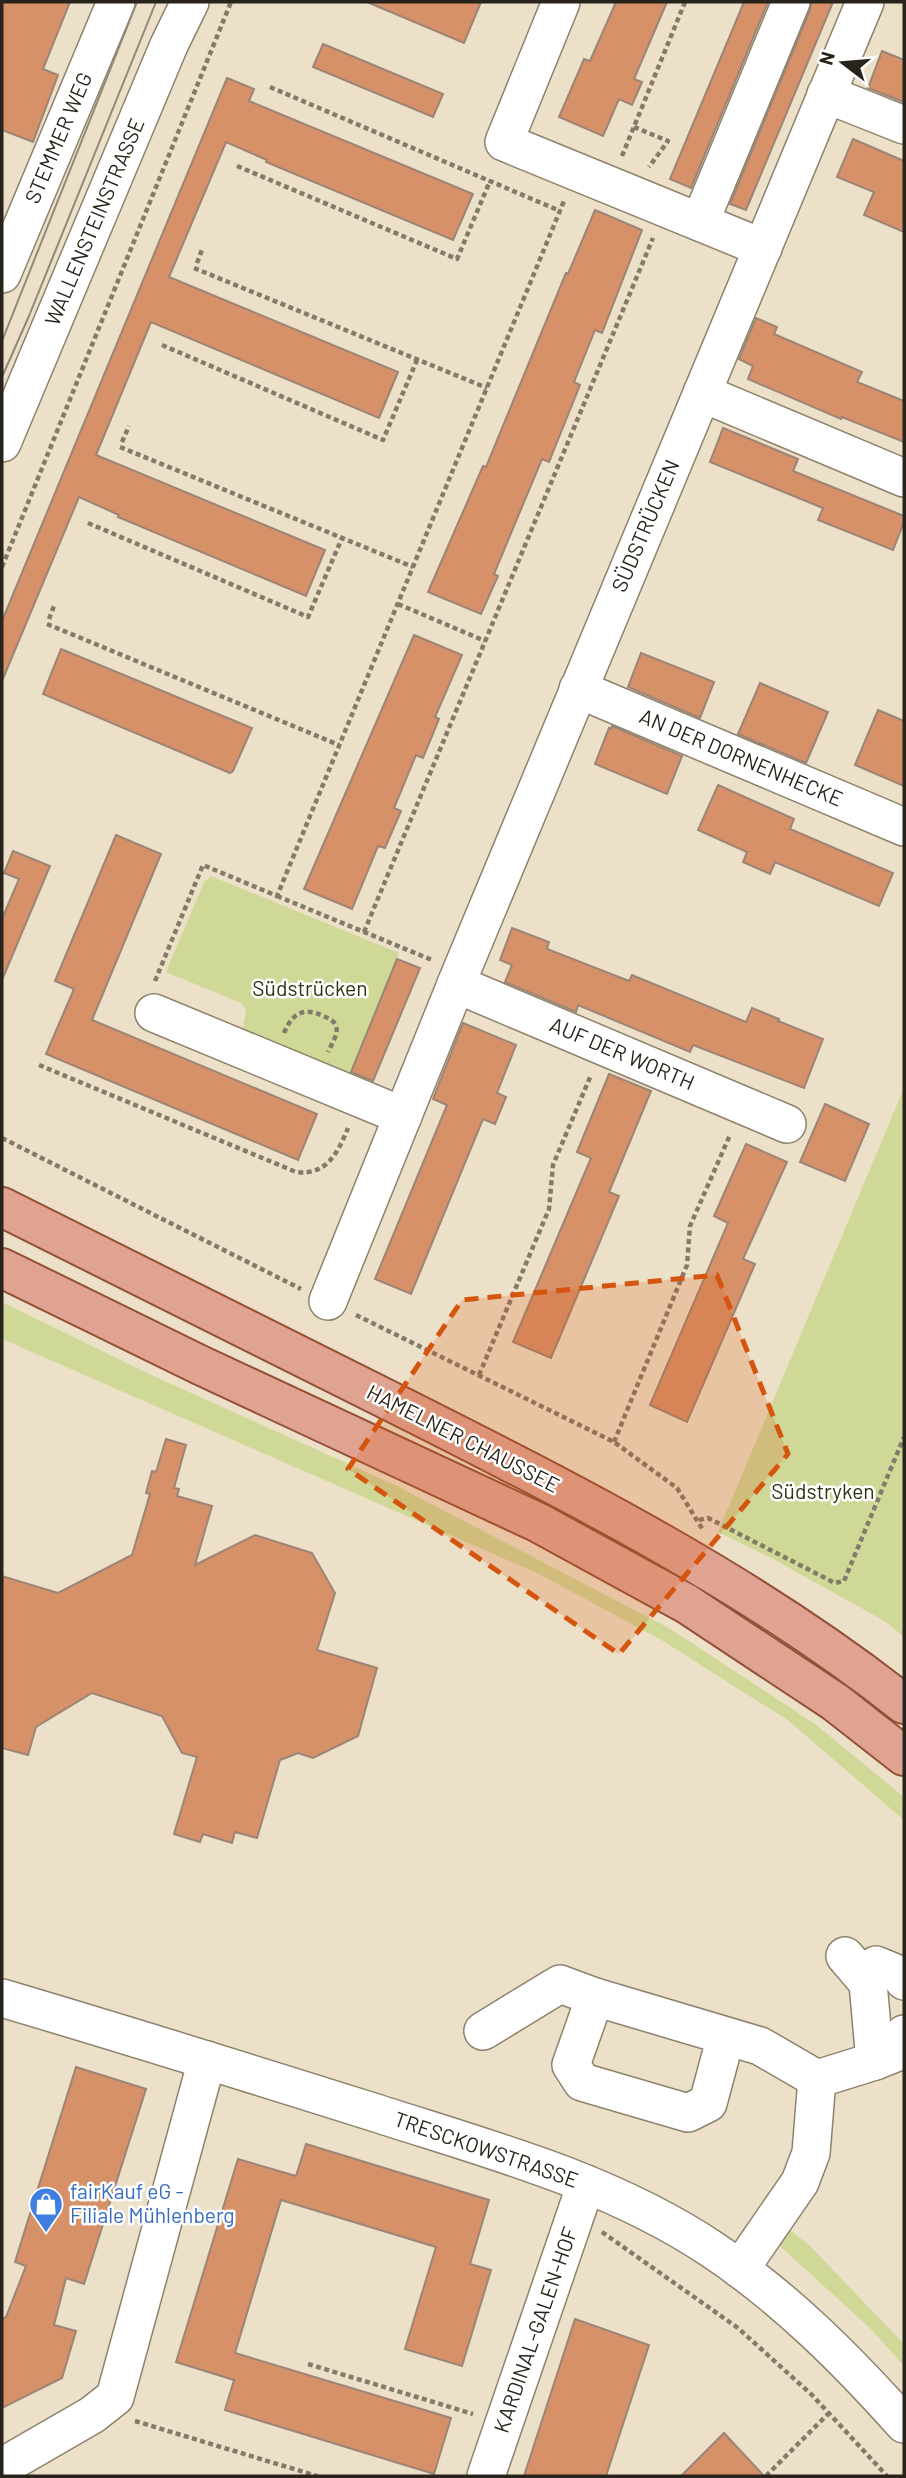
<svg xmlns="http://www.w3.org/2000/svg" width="906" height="2478" viewBox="0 0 906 2478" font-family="Barlow,sans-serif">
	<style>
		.green { fill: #d0d897 }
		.building { fill: #d79168; stroke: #9c8477; stroke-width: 2 }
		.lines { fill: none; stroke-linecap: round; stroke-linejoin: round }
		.minor-casing { stroke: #8e826c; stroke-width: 40 }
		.major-casing { stroke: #934f38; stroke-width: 42 }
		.path { stroke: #837a6a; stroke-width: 4.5; stroke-dasharray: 5 3.5; stroke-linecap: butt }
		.minor { stroke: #fff; stroke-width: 37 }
		.major { stroke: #e0a391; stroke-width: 38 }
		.tram { stroke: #918877; stroke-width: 2 }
		.marked { fill: #d5540e; fill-opacity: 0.2; stroke: #d5540e; stroke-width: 5; stroke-dasharray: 14 9; stroke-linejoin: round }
		.labels { text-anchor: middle; stroke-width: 5; stroke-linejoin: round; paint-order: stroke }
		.street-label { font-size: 21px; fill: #29241b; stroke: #fff }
		.park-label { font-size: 21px; fill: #2f3210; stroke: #fff }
		.shop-label { font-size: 21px; fill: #366cbe; stroke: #fff; text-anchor: start }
	</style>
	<rect width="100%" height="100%" fill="#ede0c8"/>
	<!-- green -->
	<g class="green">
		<path d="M211,876l188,77 -54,133 -103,-50 4,-26 -5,-7 -75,-31 38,-90z"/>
		<path d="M904,1088v549l-18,-15 -111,-62 -57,-28z"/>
		<path d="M2,1302l145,71 250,113 272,142 146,96 89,73v23l-115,-99 -126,-80 -126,-68 -535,-234z"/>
		<path d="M790,2230l20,16 94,98v22l-33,-37 -91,-83z"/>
	</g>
	<!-- building -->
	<g class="building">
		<path d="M2,2h68l-27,67 15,6 -25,67 -31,-12z"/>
		<path d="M367,2h114l-17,41z"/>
		<path d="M616,2h51l-33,77 8,3 -10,23 -13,-6 -16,37 -44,-19 25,-58 6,2z"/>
		<path d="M744,2h24l-77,186 -21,-9z"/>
		<path d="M812,2h21l-87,208 -16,-6 80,-194z"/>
		<path d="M323,44l120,50 -10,23 -120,-50z"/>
		<path d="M882,51l22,9v42l-36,-14z"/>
		<path d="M227,78l27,11 -5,12 224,93 -20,46 -187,-78 1,-2 -41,-18 -57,135 229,95 -19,46 -228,-96 -55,133 229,95 -19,46 -188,-79 1,-2 -40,-18 -77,184v-60z"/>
		<path d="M853,139l51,22v71l-40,-17 10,-23 -37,-15z"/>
		<path d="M595,210l47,20 -40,103 -7,-3 -21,52 6,3 -31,77 -7,-3 -48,115 4,2 -17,38 -53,-22 55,-126 3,1 80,-194 2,1z"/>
		<path d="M756,318l21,9 -3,7 88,38 -5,10 47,19v41l-62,-25 -1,2 -93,-40 5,-13 -14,-7z"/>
		<path d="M723,428l75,31 -5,12 111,45v6l-11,28 -75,-30 5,-12 -113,-46z"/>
		<path d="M414,635l48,20 -27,62 4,2 -16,39 -7,-3 -22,53 7,3 -16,37 -7,-2 -26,63 -48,-20z"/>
		<path d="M61,649l191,79 -19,43 -3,2 -187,-79z"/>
		<path d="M641,653l73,29 -14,36 -72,-31z"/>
		<path d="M760,683l68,29 -22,51 -68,-29z"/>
		<path d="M878,710l26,11v65l-49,-21z"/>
		<path d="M612,726l70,30 -15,38 -72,-30 14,-36 2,1z"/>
		<path d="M718,785l76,34 -4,10 103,44 -14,33 -104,-44 -5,12 -27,-12 4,-10 -49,-22z"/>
		<path d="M116,835l45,19 -69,166 225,94 -19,46 -252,-106 28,-65 -19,-8z"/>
		<path d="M13,851l37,15 -48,114v-61l17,-40 -15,-6z"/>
		<path d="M512,928l37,14 -2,7 82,32 3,-6 114,47 6,-14 27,11 -1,2 45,18 -19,49 -111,-43 -3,7 -112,-47 -2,7 -71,-30 7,-17 -12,-5z"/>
		<path d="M397,959l23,9 -47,113 -22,-9z"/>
		<path d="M463,1023l53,22 -19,48 9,4 -11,27 -12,-5 -72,175 -36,-15 72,-174 -14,-6z"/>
		<path d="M609,1074l42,17 -42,101 10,4 -68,162 -38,-16 78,-184 -14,-6z"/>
		<path d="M825,1104l44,20 -24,57 -45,-19z"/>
		<path d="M746,1144l41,18 -44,97 12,5 -68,158 -37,-17 78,-182 -14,-7z"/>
		<path d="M166,1439l20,6 -12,43 5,1 -2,7 35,10 -17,59 60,-30 57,18 23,40 -18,57 60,18 -19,68 -45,22 -15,-5 -18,7 -23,78 -22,-6 -3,11 -29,-9 -3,8 -26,-8 23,-77 -15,-4 -20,-37 -70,-23 -56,34 -8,28 -26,-7v-172l56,17 74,-38 18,-61 -4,-1 6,-22 4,1z"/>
		<path d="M76,2067l70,22 -62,195 -18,-6 -12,47 22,6 -14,47 -60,30v-89l4,-2 20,-51 -11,-4z"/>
		<path d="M306,2144l183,56 -19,64 21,6 -29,96 -57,-17 31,-102 -155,-47 -46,153 216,65 -17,56 -209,-64 9,-30 -58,-18 62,-203 58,17z"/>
		<path d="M575,2319l74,26 -43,131h-82z"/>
		<path d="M724,2433l40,43h-83z"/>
	</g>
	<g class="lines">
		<!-- minor casing -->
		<g class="minor-casing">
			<g id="minor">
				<path d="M561,2l-57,140 259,106"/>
				<path d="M826,94l78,31"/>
				<path d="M700,222l91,-220"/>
				<path d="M2,274l114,-272"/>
				<path d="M702,393l202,85"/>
				<path d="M2,443l167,-398 21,-43"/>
				<path d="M578,689l326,138"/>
				<path d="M456,984l331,140"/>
				<path d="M154,1013l249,103"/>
				<path d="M328,1301l133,-329 404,-970"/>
				<path d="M845,1956l23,27 7,78"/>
				<path d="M876,1965l24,10 4,6"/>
				<path d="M2,1998c125,37 250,76 374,115 115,37 236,69 337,137 72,48 134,110 191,174"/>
				<path d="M483,2031l77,-47 35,13"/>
				<path d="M726,2036l-18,67 -20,10 -106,-31 -11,-17 24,-68 165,49 57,33 58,-18 25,-10 4,-17"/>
				<path d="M740,2269l60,-87 11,-29 6,-74"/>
				<path d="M2,2467l90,-52 23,-18 92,-337"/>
				<path d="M486,2476l100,-292"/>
			</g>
		</g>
		<!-- major casing -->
		<g class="major-casing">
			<g id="major">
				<path d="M2,1207c134,67 268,134 402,201 173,87 348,176 500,296"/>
				<path d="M2,1268l198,97 339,158 148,81 148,98 69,54"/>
			</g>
		</g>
		<!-- path -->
		<g class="path">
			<path d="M270,87l290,124"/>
			<path d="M634,127l34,14 -19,26"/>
			<path d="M622,156l63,-154"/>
			<path d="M237,166l220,93 33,-78"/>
			<path d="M197,263l6,-16"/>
			<path d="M194,268l293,120"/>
			<path d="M162,345l221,95 34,-80"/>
			<path d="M122,442l7,-16"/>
			<path d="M120,447l293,120"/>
			<path d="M88,523l220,94 34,-79"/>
			<path d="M2,567l229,-565"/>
			<path d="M398,604l87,37"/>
			<path d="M49,619l5,-13"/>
			<path d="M47,624l292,121"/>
			<path d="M277,896l155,64"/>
			<path d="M364,932l289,-694"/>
			<path d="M155,981l48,-116 74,31 287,-695"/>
			<path d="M284,1033c8,-19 19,-27 39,-17 5,2 11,4 13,10 3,8 -5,19 -8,26"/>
			<path d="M39,1065l257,107c31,4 42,-20 52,-44"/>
			<path d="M2,1138l299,151"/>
			<path d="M356,1315l258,127 63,46 26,42"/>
			<path d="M479,1375l70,-166 4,-44 38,-90"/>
			<path d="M614,1442l73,-177 3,-39 40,-91"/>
			<path d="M699,1520l9,-2 127,65 9,-2 60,-144"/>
			<path d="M602,2232l136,96 74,67 75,81"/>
			<path d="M308,2364l165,50"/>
			<path d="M135,2421l182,55"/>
			<path d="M766,2476l63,-63"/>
		</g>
		<!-- minor -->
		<use href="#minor" class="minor"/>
		<!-- major -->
		<use href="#major" class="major"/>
		<!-- tram -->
		<g class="tram">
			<path d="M2,341l135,-339"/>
			<path d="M2,377l27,-61 127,-314"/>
		</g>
	</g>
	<!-- marked area -->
	<path class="marked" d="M717,1275l71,179 -169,200 -271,-185 114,-169z"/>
	<!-- icons -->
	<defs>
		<g id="shop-pin" transform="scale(1.75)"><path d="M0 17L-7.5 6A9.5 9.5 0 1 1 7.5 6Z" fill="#3f7fe0" stroke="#fff"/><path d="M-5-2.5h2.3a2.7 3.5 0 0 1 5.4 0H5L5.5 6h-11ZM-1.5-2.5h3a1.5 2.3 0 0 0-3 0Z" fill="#fff"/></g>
	</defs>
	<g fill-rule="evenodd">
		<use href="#shop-pin" x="46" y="2204"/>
	</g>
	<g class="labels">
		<!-- street labels -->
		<g class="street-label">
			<text transform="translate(59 138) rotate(-67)" y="7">STEMMER WEG</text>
			<text transform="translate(95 222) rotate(-67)" y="7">WALLENSTEINSTRASSE</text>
			<text transform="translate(646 526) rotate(-67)" y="7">SÜDSTRÜCKEN</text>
			<text transform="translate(741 758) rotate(23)" y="7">AN DER DORNENHECKE</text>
			<text transform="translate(622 1054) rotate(23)" y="7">AUF DER WORTH</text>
			<text transform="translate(463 1439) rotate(27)" y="7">HAMELNER CHAUSSEE</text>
			<text transform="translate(486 2150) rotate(19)" y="7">TRESCKOWSTRASSE</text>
			<text transform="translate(536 2330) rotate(-71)" y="7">KARDINAL-GALEN-HOF</text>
		</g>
		<!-- park labels -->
		<g class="park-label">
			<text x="310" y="996">Südstrücken</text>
			<text x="823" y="1499">Südstryken</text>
		</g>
		<!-- shop labels -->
		<g class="shop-label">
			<text x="70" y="2199">fairKauf eG -<tspan x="70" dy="24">Filiale Mühlenberg</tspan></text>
		</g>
	</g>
	<!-- border -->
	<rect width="906" height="2478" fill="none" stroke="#29241b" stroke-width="7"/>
	<!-- north arrow -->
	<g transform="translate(843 63) rotate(286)" stroke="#ffffff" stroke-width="5" paint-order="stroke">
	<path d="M0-5L12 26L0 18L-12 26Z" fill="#29241b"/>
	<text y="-10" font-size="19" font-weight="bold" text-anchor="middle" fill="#29241b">N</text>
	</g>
</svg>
